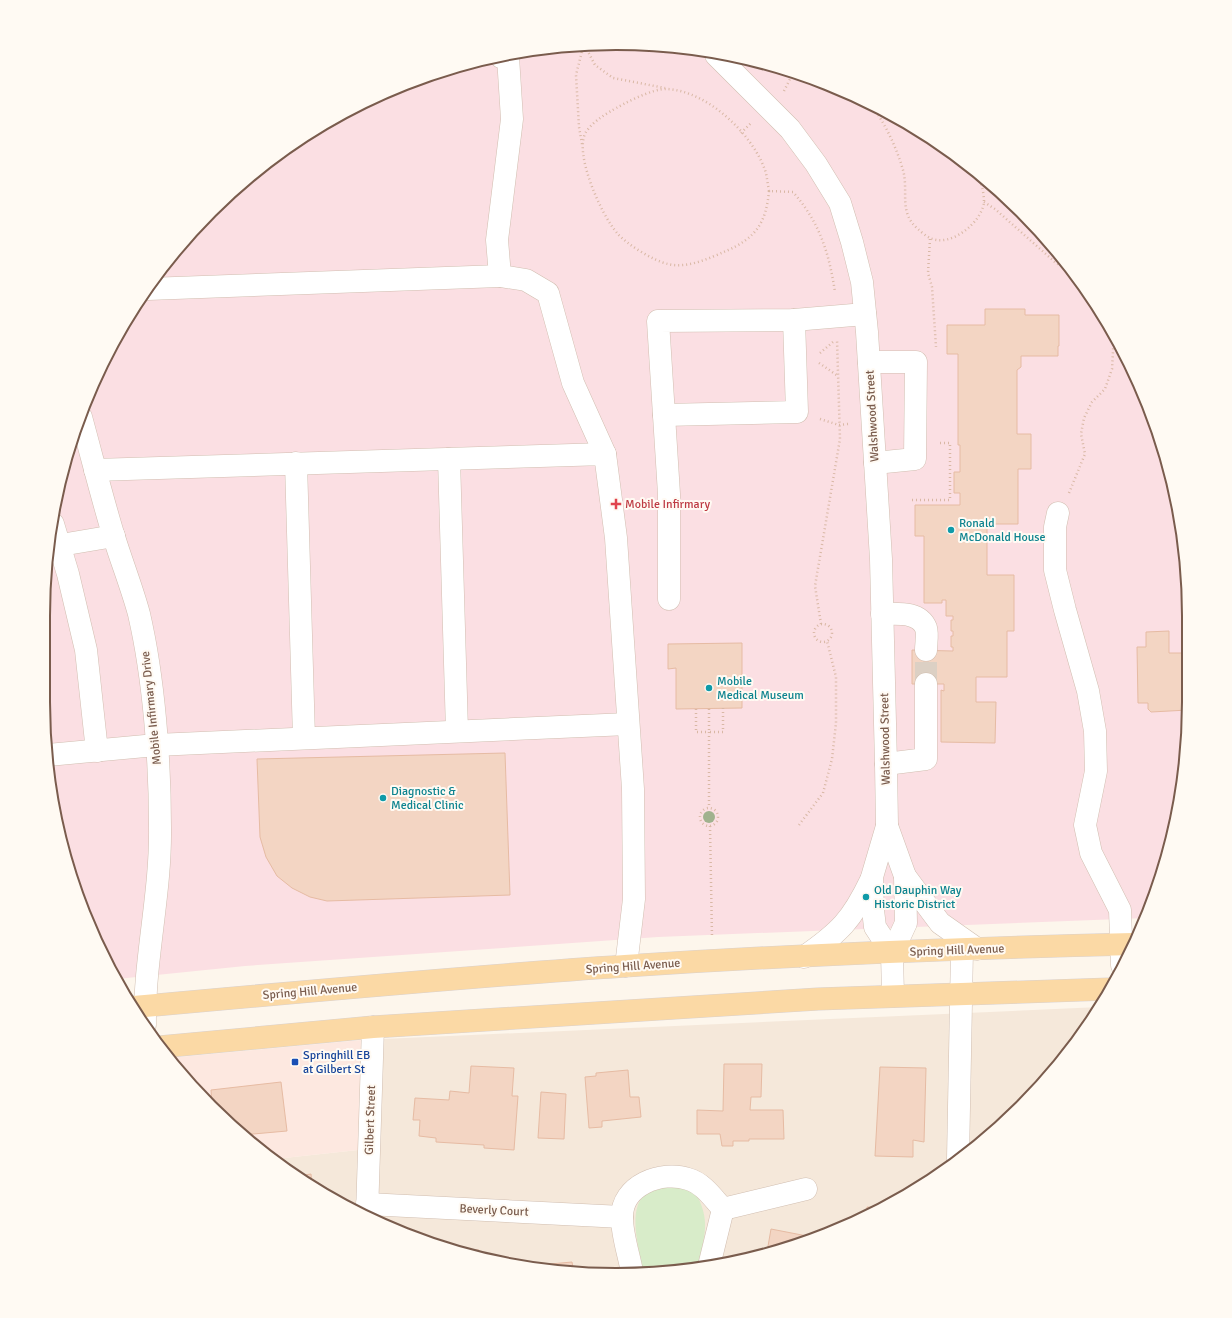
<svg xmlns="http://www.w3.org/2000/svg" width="1232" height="1318" viewBox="0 0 1232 1318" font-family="Signika,sans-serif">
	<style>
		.residential { fill: #f5e8da }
		.commercial { fill: #fde8e0 }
		.medical { fill: #fbdfe3 }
		.green { fill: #d8ecc9 }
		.building { fill: #f3d5c3; stroke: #e6bba3 }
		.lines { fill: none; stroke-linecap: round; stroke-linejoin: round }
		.minor-tunnel { stroke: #dcd0c4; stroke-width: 22; stroke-dasharray: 22 11; stroke-linecap: butt }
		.minor-casing { stroke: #d1beb0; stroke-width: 23 }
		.major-casing { stroke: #dad1cd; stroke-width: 23 }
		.path { stroke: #d9b8a5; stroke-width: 2.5; stroke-dasharray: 1 3; stroke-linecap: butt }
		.minor { stroke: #fff; stroke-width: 22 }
		.major { stroke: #fbd9a5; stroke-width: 22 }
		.tree { fill: #a0b28e }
		.health-dot { fill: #e0444e; stroke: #fffaf3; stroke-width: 1.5 }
		.culture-dot { fill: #0f9aa8; stroke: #fffaf3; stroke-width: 1.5 }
		.transit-dot { fill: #1a4fb4; stroke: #fffaf3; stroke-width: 1.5 }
		.labels { text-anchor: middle; stroke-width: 4; stroke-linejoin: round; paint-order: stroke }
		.street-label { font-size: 12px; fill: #7a5c4d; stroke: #fffaf3 }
		.health-label { font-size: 12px; fill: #be3a42; stroke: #fffaf3; text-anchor: start }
		.culture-label { font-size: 12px; fill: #0d838f; stroke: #fffaf3; text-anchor: start }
		.transit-label { font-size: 12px; fill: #164399; stroke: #fffaf3; text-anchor: start }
		.rim { fill: none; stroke: #7a5c4d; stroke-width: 2 }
	</style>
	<rect width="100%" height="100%" fill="#fdf6ec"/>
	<!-- residential -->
	<path class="residential" d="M1100,1007l-8,14 -98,112 -91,65 -103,47 -109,25 -113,4 -111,-19 -137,-57 -55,-39 83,-9 3,-110z"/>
	<!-- commercial -->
	<path class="commercial" d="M361,1040l-3,110 -83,9 -37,-26 -70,-75z"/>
	<!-- medical -->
	<path class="medical" d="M653,44l111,18 105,40 96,59 82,77 65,91 47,103 25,109 5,161 -11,112 -32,104 -488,19 -413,29 -128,13 -15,-24 -48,-141 -11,-112 1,-124 19,-111 39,-105 59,-95 77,-82 91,-65 103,-47 109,-25z"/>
	<!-- green -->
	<path class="green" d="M670,1184l25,8c17,29 9,46 2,77l-54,3c-3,-21 -17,-64 3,-78 7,-5 16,-7 24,-10z"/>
	<!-- building -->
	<g class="building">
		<path d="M985,309h40v6h34v31h-1v10h-37v11l-4,3v64h14v35h-13v55h-31v51h27v56h-7v46h-31v25h20l-1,41 -54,-1v-52l3,1v-7h-32v-34l41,1v-4h-2v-11h2v-5h-2v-11h2v-4h-7v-16h-4v3h-18v-67h-9v-31h45v-12h-6v-21h6v-27h-2v-91h-11v-29h38z"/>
		<path d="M1169,631v22h18l1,57 -37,2 -3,-3v-6h-10l-1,-56h9v-15z"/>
		<path d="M742,643v65l-66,1v-41l-8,1v-25z"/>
		<path d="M505,753l5,142 -183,6 -17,-4 -18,-9 -15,-12 -11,-19 -6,-20 -3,-78z"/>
		<path d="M724,1064h38l-1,33h-10l-1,13h33l1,29h-35v2h-16v5h-11l-2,-12h-23v-24l26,1z"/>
		<path d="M471,1066l43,2 -2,28h6l-4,54 -30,-2v-3l-48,-3v-4l-17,-2 1,-16h-7l2,-22 34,2 1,-9 19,2z"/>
		<path d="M880,1067l46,1 -2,74 -11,-2v17l-38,-1z"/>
		<path d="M628,1070l2,27h9l2,20 -39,4v6l-13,1 -4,-51 11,-1v-3z"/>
		<path d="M281,1082l6,49 -45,4 -30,-30 -1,-15z"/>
		<path d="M541,1092l25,2 -2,45 -26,-1z"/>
		<path d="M311,1174l1,12 -14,-10z"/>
		<path d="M867,1207l15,1 -15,6z"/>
		<path d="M771,1229l36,7 -1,6 -39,10z"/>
		<path d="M453,1250h26l-1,7 -11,-2z"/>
		<path d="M572,1262l2,11 -45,-7z"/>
	</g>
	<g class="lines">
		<!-- minor-tunnel -->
		<path class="minor-tunnel" d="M926,684v-34"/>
		<!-- minor casing -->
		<g class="minor-casing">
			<g id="minor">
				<path d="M716,55l74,74 26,35 24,39 12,39 10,40 5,50 14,227 5,205 1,62 -15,51 1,33 2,17 17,26"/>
				<path d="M501,57h7l4,62 -15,121 3,36 26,4 22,13 25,90 32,71"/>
				<path d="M148,289l352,-13"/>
				<path d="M869,362h47l-1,97 -40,4"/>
				<path d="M664,415l133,-3 -3,-92"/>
				<path d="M81,417c11,40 21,81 33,120 8,26 18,51 25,77 15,65 21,146 21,213 1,67 -16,132 -15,198"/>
				<path d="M449,459l8,272"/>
				<path d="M296,463l8,275"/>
				<path d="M95,470l510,-16 11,84 17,251 1,110 -8,67"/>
				<path d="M1058,513l-3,14v43l10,40 23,81 7,40 1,40 -11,54 6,28 29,57 2,55"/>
				<path d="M53,524l15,50 18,76 11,101"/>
				<path d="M49,547l65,-11"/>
				<path d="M669,599v-105l-11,-173 136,-1 71,-6"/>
				<path d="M882,614c15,0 37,-3 44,14 2,6 0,16 0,22"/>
				<path d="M48,755l108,-10 472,-21"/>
				<path d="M886,764l40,-5v-75"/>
				<path d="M887,826l18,50 1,47 -14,30 1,43"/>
				<path d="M905,876l35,47 37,26"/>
				<path d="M804,957c36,-25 48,-37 67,-77"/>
				<path d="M958,1159l4,-209"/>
				<path d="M367,1204l255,13"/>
				<path d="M723,1209l83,-20"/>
				<path d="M367,1214l6,-187"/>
				<path d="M709,1266l14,-57"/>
				<path d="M632,1272c-3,-17 -10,-37 -10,-54 -1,-33 40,-48 66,-39 15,4 25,19 35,30"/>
			</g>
		</g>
		<!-- major casing -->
		<g class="major-casing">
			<g id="major">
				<path d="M134,1007c164,-15 328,-30 491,-41 169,-11 339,-18 508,-22"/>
				<path d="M159,1047l214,-20 445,-28 291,-10"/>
			</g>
		</g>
		<!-- path -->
		<g class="path">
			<path d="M585,46l10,19 18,13 52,10"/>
			<path d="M784,91l9,-18"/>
			<path d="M869,102c15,19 27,44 34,68 6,22 -5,42 15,59 3,3 8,7 12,9 21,10 52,-16 54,-36 0,-10 -3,-19 -5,-27"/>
			<path d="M741,133l10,-10"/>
			<path d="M582,144l-3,-17 -3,-52 7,-28"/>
			<path d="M769,191c-3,32 -13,47 -43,60 -16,7 -39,18 -58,13 -14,-3 -42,-20 -51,-31 -15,-17 -44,-80 -31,-101 6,-9 15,-15 25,-21 12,-7 42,-23 56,-22 41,2 87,46 99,84 1,6 2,12 3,18l24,1c27,31 36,61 42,100"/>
			<path d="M984,202l11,7 61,54 14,8"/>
			<path d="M930,239l-2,34 4,14 4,60"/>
			<path d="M820,353l13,-11"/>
			<path d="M819,363l19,13"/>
			<path d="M820,419l19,6 9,-1"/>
			<path d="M1069,493l16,-39 -4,-20 3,-16 8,-16 13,-13 7,-20 2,-35"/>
			<path d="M912,500h38v-57h-11"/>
			<path d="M821,624l-6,-38 25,-147 -3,-100"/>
			<circle cx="823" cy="633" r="9"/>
			<path d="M696,709v23h13v76"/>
			<path d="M709,709v23h14v-24"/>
			<circle cx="709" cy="817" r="9"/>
			<path d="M799,825l24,-32 9,-34 4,-36v-46l-9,-36"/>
			<path d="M710,826l2,111"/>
		</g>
		<!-- minor -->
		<use href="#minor" class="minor"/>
		<!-- major -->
		<use href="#major" class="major"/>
	</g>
	<!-- trees -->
	<circle class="tree" cx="709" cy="817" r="6"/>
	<!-- markers -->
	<path class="health-dot" d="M614 498h4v4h4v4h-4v4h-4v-4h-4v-4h4z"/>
	<g class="culture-dot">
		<circle cx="951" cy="530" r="4"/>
		<circle cx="709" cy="688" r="4"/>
		<circle cx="383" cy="798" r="4"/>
		<circle cx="866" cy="897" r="4"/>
	</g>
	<rect class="transit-dot" x="291" y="1058" width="8" height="8" rx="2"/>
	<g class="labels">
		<!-- street labels -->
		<g class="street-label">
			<text transform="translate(872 416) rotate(-93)" y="4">Walshwood Street</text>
			<text transform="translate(151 708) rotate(-96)" y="4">Mobile Infirmary Drive</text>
			<text transform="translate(885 739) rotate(-91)" y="4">Walshwood Street</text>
			<text transform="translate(957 950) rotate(-2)" y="4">Spring Hill Avenue</text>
			<text transform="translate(633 966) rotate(-4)" y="4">Spring Hill Avenue</text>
			<text transform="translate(310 991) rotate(-5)" y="4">Spring Hill Avenue</text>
			<text transform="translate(370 1120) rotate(-88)" y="4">Gilbert Street</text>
			<text transform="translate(494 1210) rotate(3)" y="4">Beverly Court</text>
		</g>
		<!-- health labels -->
		<g class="health-label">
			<text x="625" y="508">Mobile Infirmary</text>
		</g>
		<!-- culture labels -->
		<g class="culture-label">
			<text x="959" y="527">Ronald<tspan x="959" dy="14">McDonald House</tspan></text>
			<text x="717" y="685">Mobile<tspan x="717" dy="14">Medical Museum</tspan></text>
			<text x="391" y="795">Diagnostic &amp;<tspan x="391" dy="14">Medical Clinic</tspan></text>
			<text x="874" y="894">Old Dauphin Way<tspan x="874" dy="14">Historic District</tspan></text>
		</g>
		<!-- transit labels -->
		<g class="transit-label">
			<text x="303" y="1059">Springhill EB<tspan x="303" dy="14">at Gilbert St</tspan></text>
		</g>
	</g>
	<!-- crop -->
	<path d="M0 0H1232V1318H0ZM616 50H616A566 566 0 0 1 1182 616V702A566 566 0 0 1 616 1268H616A566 566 0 0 1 50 702V616A566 566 0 0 1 616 50Z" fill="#fffaf3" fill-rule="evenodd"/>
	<path class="rim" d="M616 50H616A566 566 0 0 1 1182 616V702A566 566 0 0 1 616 1268H616A566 566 0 0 1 50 702V616A566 566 0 0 1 616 50Z"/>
</svg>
